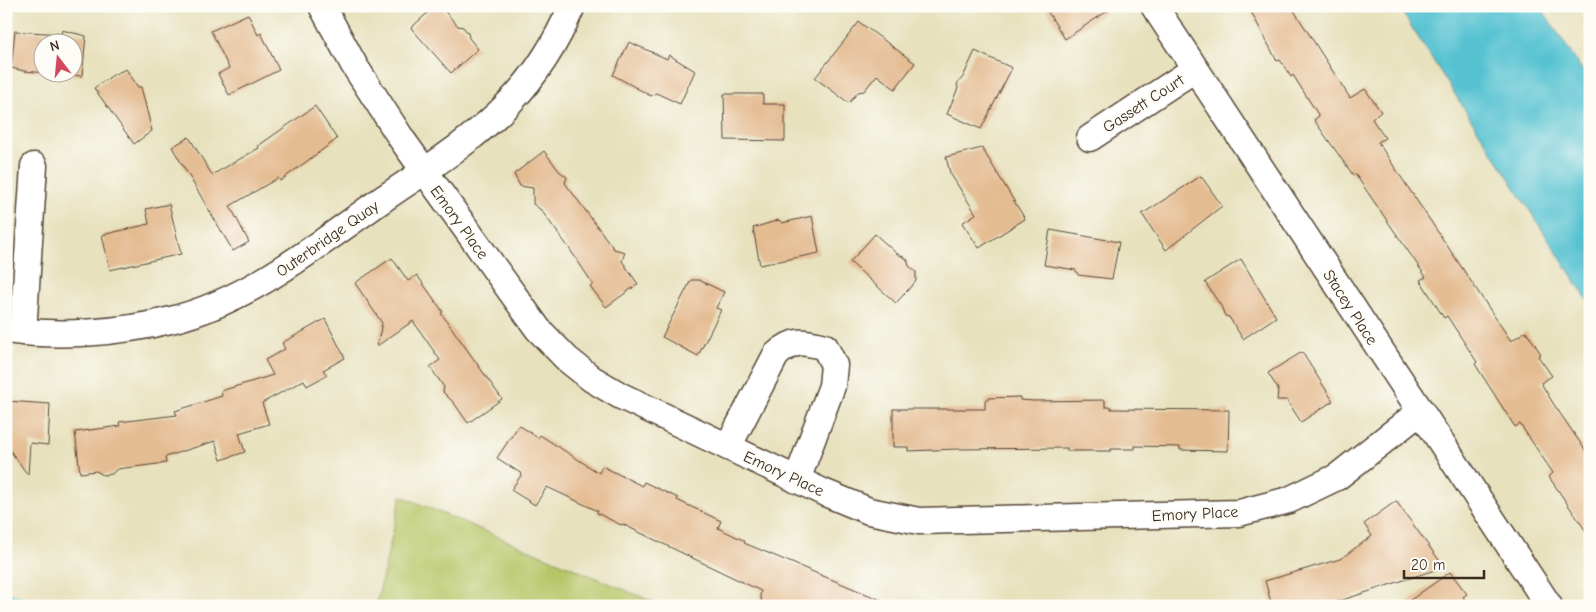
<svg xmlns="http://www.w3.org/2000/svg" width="1596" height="612" viewBox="0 0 1596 612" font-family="'Comic Neue',sans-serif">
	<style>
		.green { fill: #b7c668; stroke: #797843 }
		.water { fill: #56c2d1; stroke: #487678 }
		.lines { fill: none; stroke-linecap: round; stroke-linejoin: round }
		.stream { stroke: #56c2d1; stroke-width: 8 }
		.building { fill: #e4bc92; fill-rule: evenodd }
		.minor-casing { stroke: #554536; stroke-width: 29 }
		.minor { stroke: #fff; stroke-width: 26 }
		.labels { text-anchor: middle; stroke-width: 5; stroke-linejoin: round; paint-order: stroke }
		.street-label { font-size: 16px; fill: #3b2a1e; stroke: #fdfcf7 }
	</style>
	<rect width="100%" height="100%" fill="#fdfcf7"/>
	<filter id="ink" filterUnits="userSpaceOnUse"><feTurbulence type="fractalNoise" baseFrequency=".02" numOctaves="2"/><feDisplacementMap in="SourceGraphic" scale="10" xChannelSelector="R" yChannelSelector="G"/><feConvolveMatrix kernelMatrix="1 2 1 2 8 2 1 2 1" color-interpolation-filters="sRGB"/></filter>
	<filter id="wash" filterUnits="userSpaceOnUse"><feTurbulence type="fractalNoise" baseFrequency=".0096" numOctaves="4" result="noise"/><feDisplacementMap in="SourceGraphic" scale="20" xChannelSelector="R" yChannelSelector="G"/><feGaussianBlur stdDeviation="1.12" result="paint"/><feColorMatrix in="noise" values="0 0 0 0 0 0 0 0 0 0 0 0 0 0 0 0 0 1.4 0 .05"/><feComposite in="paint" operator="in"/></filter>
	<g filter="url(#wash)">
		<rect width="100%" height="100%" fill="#e7e1bd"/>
		<!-- green -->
		<path class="green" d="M401,496l262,110h-287z"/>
		<!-- water -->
		<path class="water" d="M1398,6h142l50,76v222z"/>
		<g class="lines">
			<!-- stream -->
			<path class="stream" d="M6,596l34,10"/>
		</g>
		<g id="blocks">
			<!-- building -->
			<g class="building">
				<path d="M435,6h5l18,20 5,1 5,6 1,5 9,11 -27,24 -40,-45z"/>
				<path d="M1044,6h71l-50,33z"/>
				<path d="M1248,6h43l59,92 15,-9 16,23 -9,7 13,19 -7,4 7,11 126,188 15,-10 15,23 -3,2 14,20 -11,7 12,20 37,54v80l-41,-60 4,-4 -33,-49 -5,3 -40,-63 2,-2 -30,-46 -3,2 -24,-38 6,-3 -71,-103 -2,1 -39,-55 5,-4 -26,-41 -2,2 -11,-17 -3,1z"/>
				<path d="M248,14l10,21 3,-2 18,37 -50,25 -11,-21 11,-6 -18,-37z"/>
				<path d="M859,22l56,41 -20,26 -18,-14 -13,16 -6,1 -9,11 -34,-25z"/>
				<path d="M62,30l24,6 -4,40 -58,-5 -13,-3 4,-37 46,3zM42,42h30v30h-30z"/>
				<path d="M629,42l38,17 2,-4 26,16 -15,33 -24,-11 -5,3 -38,-21z"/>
				<path d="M975,51l37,17 -31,61 -34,-15 11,-26 -1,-4 6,-7z"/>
				<path d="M126,69l12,18h3l11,44 -18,13 -40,-56 19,-13z"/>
				<path d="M724,94h39v10h22v37l-60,-1z"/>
				<path d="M315,106l22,33 -57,42 -2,-3 -48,28 19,36 -16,9 -61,-104 17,-10 23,38 47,-27 -1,-2z"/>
				<path d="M982,148l43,71 -46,29 -17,-25 14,-9 -26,-41 -4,-16z"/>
				<path d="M544,151l15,20 8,6 -2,6 49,66 11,3 -3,9 16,23 -32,23 -16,-21 3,-2 -24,-36 -28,-38 -8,-6v-16l-13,-2 -6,-12z"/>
				<path d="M1201,176l21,30 -56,44 -24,-36z"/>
				<path d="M169,204l12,50 -71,16 -8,-35 47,-11 -3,-15z"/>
				<path d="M812,216l7,37 -59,12 -7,-37 26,-8 3,3z"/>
				<path d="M1050,230l69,12 -7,37 -34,-4 -2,-5 -32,-5z"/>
				<path d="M875,234l21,19 11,6 2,7 7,6v9l-20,22 -46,-41z"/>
				<path d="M392,258l16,23 9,-6 26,37 -2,1 61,86 -34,24 -14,-20 -11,-11 1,-5 -14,-20 10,-7 -27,-39 -36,25 5,-23 -27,-40z"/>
				<path d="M1241,259l35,58 -33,22 -14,-22 -4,-1 -4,-10 -16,-24z"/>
				<path d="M691,280h8l25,12 -8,16 5,2 -23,46 -36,-19z"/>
				<path d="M325,319l20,39 -22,12 4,5 -20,11 -3,-6 -42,23 7,21 -30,9 6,19 -24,8 -6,-19 -50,16 1,6 -49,6 -5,5 -9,1 -7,-4 -16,2 -5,-41 45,-6 -1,-4 58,-7 -2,-4 47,-15 -1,-5 52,-16 -8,-15 20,-11 -3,-6z"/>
				<path d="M1302,352l31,49 -32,21 -14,-22h-10l1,-11 -10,-16z"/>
				<path d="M1020,397v3l14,1 71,-1v7h6v2l118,1 -1,41 -48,-1v-3l-45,-1v3h-24v2h-44v-3l-110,1 -49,2v-4h-15v-38h92v-9h3v-2z"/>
				<path d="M6,401l44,3 -2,41 -18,-2 -2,32 -22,-30z"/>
				<path d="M519,425l19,13 2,-3 59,38 3,-7 40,20 2,-4 34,16 -1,2 44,21 -3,7 27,13 -1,2 151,63h-132l-3,-11 1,-4 -139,-67 -1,1 -24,-12 1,-2 -51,-24 -12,18 -24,-15 11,-16 -25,-16z"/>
				<path d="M1396,501l48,66 -120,39h-52l-7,-25 75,-22 32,-23 -8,-12z"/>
				<path d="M1450,572l17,22 -4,3 6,9h-67z"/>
			</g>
		</g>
	</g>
	<g filter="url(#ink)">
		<use href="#blocks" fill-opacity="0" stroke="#554536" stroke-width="1"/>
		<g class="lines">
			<!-- minor casing -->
			<g class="minor-casing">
				<g id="minor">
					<path d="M322,6l32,59 49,76 135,188 29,30 25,20 29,17 202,96 46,19 50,10 320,-8 50,-13 48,-23 84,-66"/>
					<path d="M1154,6l395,600"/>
					<path d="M1090,138l105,-69"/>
					<path d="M6,330c54,7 113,3 165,-10 80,-20 146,-75 212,-121 44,-30 91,-59 128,-98 27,-28 46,-60 61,-95"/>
					<path d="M23,332l11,-166"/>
					<path d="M728,447l48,-92c17,-16 28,-14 49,-8l9,18 -2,21 -35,94"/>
				</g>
			</g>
			<!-- minor -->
			<use href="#minor" class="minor"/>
		</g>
	</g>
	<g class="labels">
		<!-- street labels -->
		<g class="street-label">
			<text transform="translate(1143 103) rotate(-33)" y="6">Gassett Court</text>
			<text transform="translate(460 222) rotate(54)" y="6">Emory Place</text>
			<text transform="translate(327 238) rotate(-35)" y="6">Outerbridge Quay</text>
			<text transform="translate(1351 307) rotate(57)" y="6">Stacey Place</text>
			<text transform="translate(784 473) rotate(25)" y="6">Emory Place</text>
			<text transform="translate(1195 513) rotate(-3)" y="6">Emory Place</text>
		</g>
	</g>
	<!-- margin -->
	<rect width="1596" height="612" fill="none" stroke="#fdfcf7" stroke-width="25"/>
	<!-- north arrow -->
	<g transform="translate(58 58) rotate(344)"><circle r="24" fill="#fdfcf7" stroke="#afa8a0"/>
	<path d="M0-4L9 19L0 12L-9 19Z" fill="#d1495b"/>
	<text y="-8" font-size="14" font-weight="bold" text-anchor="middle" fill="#3b2a1e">N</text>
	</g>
	<!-- scale -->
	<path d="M1404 570v8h80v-8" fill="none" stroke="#3b2a1e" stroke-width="2.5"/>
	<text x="1411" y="570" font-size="15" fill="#3b2a1e" stroke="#fdfcf7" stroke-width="4" paint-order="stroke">20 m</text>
</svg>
